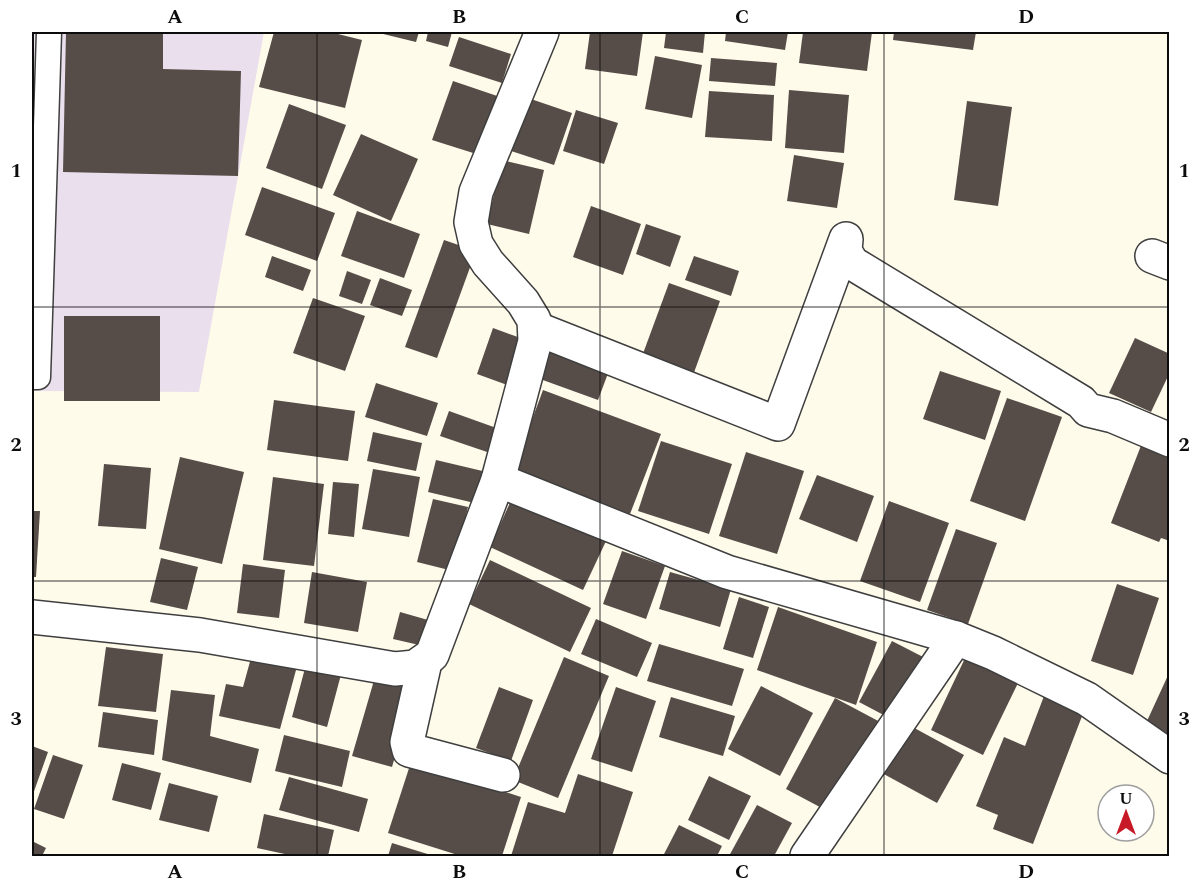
<svg xmlns="http://www.w3.org/2000/svg" width="1201" height="888" viewBox="0 0 1201 888" font-family="Spectral,serif">
	<style>
		.industrial { fill: #eadfec }
		.building { fill: #564d48 }
		.lines { fill: none; stroke-linecap: round; stroke-linejoin: round }
		.lane-casing { stroke: #3f3f3f; stroke-width: 27 }
		.street-casing { stroke: #3f3f3f; stroke-width: 36 }
		.lane { stroke: #fff; stroke-width: 24 }
		.street { stroke: #fff; stroke-width: 33 }
		.grid { fill: none; stroke: #0c0c0c; stroke-width: 1.5; stroke-opacity: 0.55 }
		.neatline { fill: none; stroke: #0c0c0c; stroke-width: 2 }
		.grid-label { font-size: 20px; text-anchor: middle; font-weight: bold; fill: #0c0c0c }
	</style>
	<rect width="100%" height="100%" fill="#fffbeb"/>
	<!-- industrial -->
	<path class="industrial" d="M32,32h232l-65,360 -167,-1z"/>
	<!-- building -->
	<g class="building">
		<path d="M66,32h97v37l78,2 -3,105 -175,-4z"/>
		<path d="M274,32h56l32,8 -17,68 -86,-21z"/>
		<path d="M375,32h44l-3,10z"/>
		<path d="M428,32h24l-4,15 -22,-6z"/>
		<path d="M590,32h53l-6,44 -52,-7z"/>
		<path d="M666,32h39l-2,21 -39,-5z"/>
		<path d="M726,32h62l-3,18 -60,-9z"/>
		<path d="M803,32h69l-5,39 -68,-8z"/>
		<path d="M894,32h82l-3,18 -80,-10z"/>
		<path d="M459,37l52,17 -9,29 -53,-17z"/>
		<path d="M655,56l47,9 -10,53 -47,-9z"/>
		<path d="M711,58l66,5 -2,23 -66,-5z"/>
		<path d="M453,81l56,19 -20,58 -57,-18z"/>
		<path d="M789,90l60,5 -5,58 -59,-5z"/>
		<path d="M709,91l65,4 -2,46 -67,-4z"/>
		<path d="M525,97l47,16 -18,52 -46,-15z"/>
		<path d="M967,101l45,6 -14,99 -44,-6z"/>
		<path d="M289,104l57,21 -24,64 -56,-21z"/>
		<path d="M576,110l42,13 -14,41 -41,-13z"/>
		<path d="M361,134l57,25 -27,62 -58,-26z"/>
		<path d="M794,155l50,8 -7,45 -50,-7z"/>
		<path d="M502,160l42,10 -15,64 -42,-10z"/>
		<path d="M262,187l73,26 -18,48 -72,-26z"/>
		<path d="M591,206l50,18 -18,51 -50,-18z"/>
		<path d="M357,211l63,23 -16,44 -63,-22z"/>
		<path d="M646,224l35,12 -11,31 -34,-13z"/>
		<path d="M444,240l32,11 -39,107 -32,-11z"/>
		<path d="M272,256l39,14 -8,21 -38,-14z"/>
		<path d="M694,256l45,15 -8,25 -46,-16z"/>
		<path d="M347,271l24,9 -9,24 -23,-8z"/>
		<path d="M380,278l32,12 -10,26 -32,-11z"/>
		<path d="M669,283l51,18 -28,77 -51,-19z"/>
		<path d="M313,298l52,18 -20,55 -52,-18z"/>
		<rect x="64" y="316" width="96" height="85"/>
		<path d="M493,328l36,13 -16,46 -36,-13z"/>
		<path d="M1135,338l35,16v18l-19,40 -42,-19z"/>
		<path d="M552,348l58,20 -12,32 -58,-21z"/>
		<path d="M940,371l61,20 -16,49 -62,-21z"/>
		<path d="M376,383l62,20 -11,33 -62,-19z"/>
		<path d="M543,390l118,44 -31,80 -117,-43z"/>
		<path d="M1007,398l55,19 -37,104 -55,-20z"/>
		<path d="M274,400l81,11 -7,50 -81,-11z"/>
		<path d="M449,411l53,19 -9,24 -53,-18z"/>
		<path d="M373,432l49,11 -6,28 -49,-10z"/>
		<path d="M661,441l71,23 -23,70 -71,-23z"/>
		<path d="M1142,443l28,10v88l-9,-3 -2,4 -48,-19z"/>
		<path d="M746,452l58,19 -27,83 -58,-18z"/>
		<path d="M180,457l64,15 -22,92 -63,-15z"/>
		<path d="M436,460l55,13 -8,32 -55,-13z"/>
		<path d="M104,464l47,4 -5,61 -48,-3z"/>
		<path d="M373,469l47,8 -11,60 -47,-8z"/>
		<path d="M817,475l57,21 -17,46 -58,-23z"/>
		<path d="M273,477l51,7 -10,82 -51,-6z"/>
		<path d="M333,482l26,2 -5,53 -26,-3z"/>
		<path d="M513,496l94,43 -24,51 -93,-43z"/>
		<path d="M433,499l35,8 -15,64 -36,-9z"/>
		<path d="M889,501l60,22 -29,79 -60,-21z"/>
		<path d="M32,511h8l-4,66h-4z"/>
		<path d="M956,529l41,14 -29,81 -41,-14z"/>
		<path d="M622,551l43,15 -19,53 -43,-15z"/>
		<path d="M161,558l37,9 -11,43 -37,-8z"/>
		<path d="M490,560l101,48 -21,44 -101,-48z"/>
		<path d="M243,564l42,6 -6,48 -42,-5z"/>
		<path d="M312,572l55,10 -9,50 -54,-9z"/>
		<path d="M670,572l61,17 -11,38 -61,-18z"/>
		<path d="M1117,584l42,14 -26,77 -42,-14z"/>
		<path d="M739,597l30,10 -16,51 -30,-9z"/>
		<path d="M778,607l99,35 -21,63 -99,-35z"/>
		<path d="M400,612l35,10 -7,25 -35,-8z"/>
		<path d="M596,619l56,24 -15,34 -56,-23z"/>
		<path d="M892,641l35,18 -32,62 -36,-19z"/>
		<path d="M659,644l85,25 -12,37 -85,-25z"/>
		<path d="M106,647l57,7 -7,58 -58,-6z"/>
		<path d="M254,647l45,12 -19,70 -61,-13 7,-32 17,3z"/>
		<path d="M967,654l53,25 -37,76 -52,-25z"/>
		<path d="M308,657l35,10 -16,60 -35,-10z"/>
		<path d="M564,657l45,19 -51,122 -45,-18z"/>
		<path d="M1170,671v68l-23,-18z"/>
		<path d="M375,677l40,11 -23,79 -40,-11z"/>
		<path d="M761,686l52,27 -33,63 -52,-27z"/>
		<path d="M499,687l34,13 -22,61 -35,-13z"/>
		<path d="M616,687l40,14 -24,71 -41,-13z"/>
		<path d="M171,690l44,5 -5,41 49,13 -8,34 -89,-23z"/>
		<path d="M1044,696l40,15 -51,133 -40,-15 5,-14 -22,-9 28,-69 21,9z"/>
		<path d="M671,697l64,19 -12,40 -64,-19z"/>
		<path d="M835,698l47,25 -49,91 -47,-25z"/>
		<path d="M103,712l55,8 -4,35 -56,-8z"/>
		<path d="M907,724l57,31 -27,48 -57,-31z"/>
		<path d="M284,735l66,16 -8,36 -67,-16z"/>
		<path d="M32,746l16,6 -16,45z"/>
		<path d="M53,755l30,10 -19,54 -30,-10z"/>
		<path d="M411,762l110,35 -19,59h-41l-73,-23z"/>
		<path d="M122,763l39,10 -10,37 -39,-10z"/>
		<path d="M578,774l55,18 -21,64h-101l17,-54 37,11z"/>
		<path d="M709,776l42,20 -22,44 -41,-20z"/>
		<path d="M289,777l79,22 -9,33 -80,-22z"/>
		<path d="M169,783l49,13 -9,36 -50,-12z"/>
		<path d="M757,805l35,18 -18,33h-45z"/>
		<path d="M264,814l70,16 -6,26h-34l-37,-8z"/>
		<path d="M679,825l43,21 -5,10h-54z"/>
		<path d="M32,841l14,7 -4,8h-10z"/>
		<path d="M392,843l42,13h-46z"/>
	</g>
	<g class="lines">
		<!-- lane casing -->
		<g class="lane-casing">
			<path id="lane" d="M32,377h6l11,-345"/>
		</g>
		<!-- street casing -->
		<g class="street-casing">
			<g id="street">
				<path d="M1152,256l18,7"/>
				<path d="M535,328l243,96 68,-185 -1,12 7,12 229,139 7,8 25,6 57,24"/>
				<path d="M498,480l229,92 229,66 37,15 94,46 83,58"/>
				<path d="M32,617l168,18 195,34 20,-2 17,-12 66,-175 37,-139 -1,-21 -11,-18 -35,-39 -12,-19 -5,-22 5,-30 66,-160"/>
				<path d="M425,662l-18,80 2,8 94,25"/>
				<path d="M807,856l149,-218"/>
			</g>
		</g>
		<!-- lane -->
		<use href="#lane" class="lane"/>
		<!-- street -->
		<use href="#street" class="street"/>
	</g>
	<!-- grid -->
	<path class="grid" d="M317,32v824M600,32v824M884,32v824M32,307h1138M32,581h1138"/>
	<!-- border -->
	<rect width="1201" height="888" fill="none" stroke="#ffffff" stroke-width="66"/>
	<!-- north arrow -->
	<g transform="translate(1126 813)"><circle r="28" fill="#ffffff" stroke="#9e9e9e" stroke-width="1.5"/>
	<path d="M0-4.5L10 22L0 15L-10 22Z" fill="#c71926"/>
	<text y="-9" font-size="16" font-weight="bold" text-anchor="middle" fill="#0c0c0c">U</text>
	</g>
	<rect x="33" y="33" width="1135" height="822" class="neatline"/>
	<g class="grid-label">
		<text x="175" y="23">A</text>
		<text x="459" y="23">B</text>
		<text x="742" y="23">C</text>
		<text x="1026" y="23">D</text>
		<text x="16" y="177">1</text>
		<text x="1184" y="177">1</text>
		<text x="16" y="451">2</text>
		<text x="1184" y="451">2</text>
		<text x="16" y="725">3</text>
		<text x="1184" y="725">3</text>
		<text x="175" y="878">A</text>
		<text x="459" y="878">B</text>
		<text x="742" y="878">C</text>
		<text x="1026" y="878">D</text>
	</g>
</svg>
